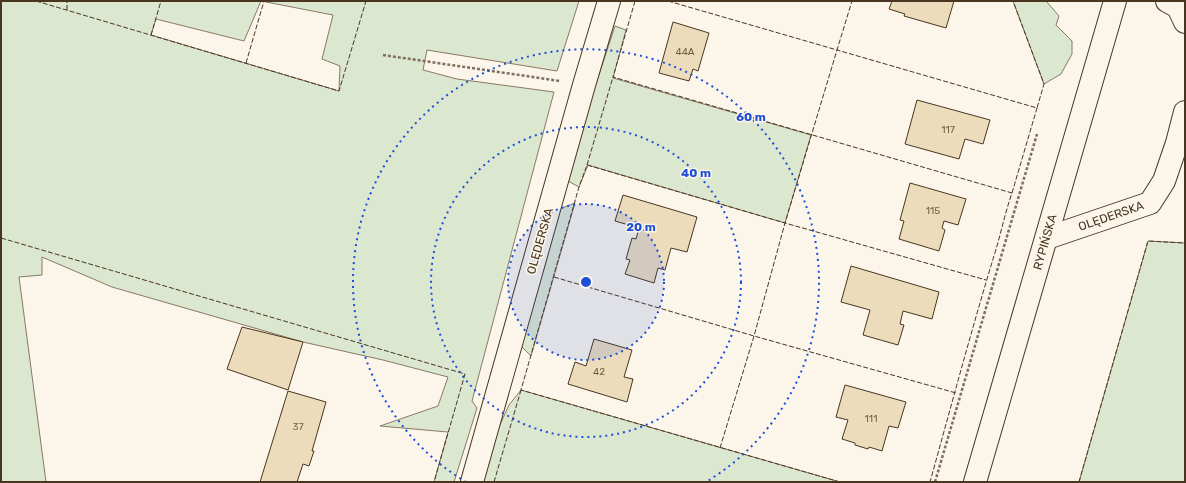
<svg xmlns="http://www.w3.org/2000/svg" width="1186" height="483" viewBox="0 0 1186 483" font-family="Rubik,sans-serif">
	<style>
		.green { fill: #dce7d0; stroke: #887966; fill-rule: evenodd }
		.building { fill: #ecdcbc; stroke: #4a3520 }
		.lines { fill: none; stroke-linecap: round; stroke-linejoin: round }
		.minor-casing { stroke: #4a3520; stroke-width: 24 }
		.path { stroke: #7f6f5c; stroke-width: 2.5; stroke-dasharray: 3 2; stroke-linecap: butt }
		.minor { stroke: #fbf6e9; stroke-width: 22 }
		.fence { stroke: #4a3520; stroke-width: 1; stroke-dasharray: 5 2; stroke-linecap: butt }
		.ring { fill: none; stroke: #1d4ed8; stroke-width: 2; stroke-dasharray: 2 4 }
		.labels { text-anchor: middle; stroke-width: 3; stroke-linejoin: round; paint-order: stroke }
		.number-label { font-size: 10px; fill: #725f47 }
		.street-label { font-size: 12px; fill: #4a3520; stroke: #fbf6e9 }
		.centre { fill: #1d4ed8; stroke: #fbf6e9; stroke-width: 2 }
		.ring-label { font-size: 12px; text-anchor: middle; font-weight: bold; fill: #1d4ed8; stroke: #fbf6e9; stroke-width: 3; stroke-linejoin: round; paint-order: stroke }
	</style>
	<rect width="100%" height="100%" fill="#fbf6e9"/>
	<!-- green -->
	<g class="green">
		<path d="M1,1h578l-22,70 -130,-21 -4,20 34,9 97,13 -82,309 5,7 -23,74h-20l14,-50 -68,-6 58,-20 10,-29 -65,-17 -80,-18 -191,-55 -70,-30v18l-23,2 27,205h-45zM261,1l72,14 -11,44 18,7 -1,25 -188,-56 5,-16 88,22z"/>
		<path d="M1013,1h33l13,15 -3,9 16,16v13l-11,20 -17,10z"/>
		<path d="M615,26l11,4 -13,48 198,57 -26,88 -197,-58 -9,22 -11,-6 -2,-6z"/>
		<path d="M575,203l-44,153 -12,-12 40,-135z"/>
		<path d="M1148,241l37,2v239h-106z"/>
		<path d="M521,390l319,92h-359l12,-42 16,-35z"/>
	</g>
	<!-- building -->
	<g class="building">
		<path d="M892,1h62l-8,27 -42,-12 1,-2 -16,-5z"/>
		<path d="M673,22l36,11 -11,38 -5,-2 -4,12 -30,-8z"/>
		<path d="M917,100l73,20 -7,24 -18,-5 -6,20 -54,-15z"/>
		<path d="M910,183l56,16 -8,26 -14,-4 -2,7 3,2 -6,21 -40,-12 5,-18 -4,-1z"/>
		<path d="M623,195l74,22 -10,35 -16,-4 -6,22 -7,-2 -4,15 -29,-9 5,-14 -4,-1 6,-21 4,1 3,-11 -24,-7z"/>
		<path d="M851,266l88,26 -7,27 -29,-8 -3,13 4,1 -6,20 -35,-10 7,-25 -29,-8z"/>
		<path d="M242,327l61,15 -15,48 -61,-21z"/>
		<path d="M594,339l38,11 -8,27 9,2 -6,23 -59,-18 7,-22 11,4z"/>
		<path d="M845,385l61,17 -8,26 -9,-2 -7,25 -13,-4 -1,2 -13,-4v-2l-13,-4 6,-19 -12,-3z"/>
		<path d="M288,391l38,11 -14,49h2l-5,15 -6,-2 -6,18h-37z"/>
	</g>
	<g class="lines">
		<!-- minor casing -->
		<g class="minor-casing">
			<g id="minor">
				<path d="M1167,1l11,6 7,15"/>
				<path d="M1047,238l103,-35 14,-22 13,-38 8,-31"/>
				<path d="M472,482l112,-397 25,-84"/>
				<path d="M975,482l140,-481"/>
			</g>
		</g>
		<!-- path -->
		<g class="path">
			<path d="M383,55l177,26"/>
			<path d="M935,482l102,-348"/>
		</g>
		<!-- minor -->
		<use href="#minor" class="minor"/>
		<!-- fence -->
		<g class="fence">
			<path d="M36,1l303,90 27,-90"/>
			<path d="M635,1l-22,76 399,116c-6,17 -10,35 -15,53 -24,78 -45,157 -67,236"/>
			<path d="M668,1l169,49 15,-49"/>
			<path d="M67,10v-9"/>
			<path d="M151,35l10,-34"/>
			<path d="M246,63l18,-62"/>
			<path d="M587,165l26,-88"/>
			<path d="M1012,193l25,-85"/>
			<path d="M1,238l464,136 -31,108"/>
			<path d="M554,277l200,59 202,57"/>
			<path d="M720,448l34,-112 31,-113 201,57"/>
			<path d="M494,482l27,-92"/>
			<path d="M840,482l-319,-92 58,-203 8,-22 198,58 52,-173 200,58 7,-24 -31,-83"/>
			<path d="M1079,482l69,-241 37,2"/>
		</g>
	</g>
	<!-- distance rings -->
	<circle cx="586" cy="282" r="78" fill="#1d4ed8" fill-opacity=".12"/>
	<g class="ring">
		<circle cx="586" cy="282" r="78"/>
		<circle cx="586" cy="282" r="155"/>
		<path d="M466 482A233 233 0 1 1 706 482"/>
	</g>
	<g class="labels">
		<!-- number labels -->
		<g class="number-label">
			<text x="685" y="55">44A</text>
			<text x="948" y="133">117</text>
			<text x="933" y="214">115</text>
			<text x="599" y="375">42</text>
			<text x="871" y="422">111</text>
			<text x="298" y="430">37</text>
		</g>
		<!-- street labels -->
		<g class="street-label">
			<text transform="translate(1111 216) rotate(-19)" y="4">OLĘDERSKA</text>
			<text transform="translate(540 241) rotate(-74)" y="4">OLĘDERSKA</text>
			<text transform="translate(1045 242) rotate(-74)" y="4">RYPIŃSKA</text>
		</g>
	</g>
	<circle cx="586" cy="282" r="6" class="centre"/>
	<g class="ring-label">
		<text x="751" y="121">60 m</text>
		<text x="696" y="177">40 m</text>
		<text x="641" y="231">20 m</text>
	</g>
	<!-- border -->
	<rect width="1186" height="483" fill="none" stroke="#4a3520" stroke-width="4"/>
</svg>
